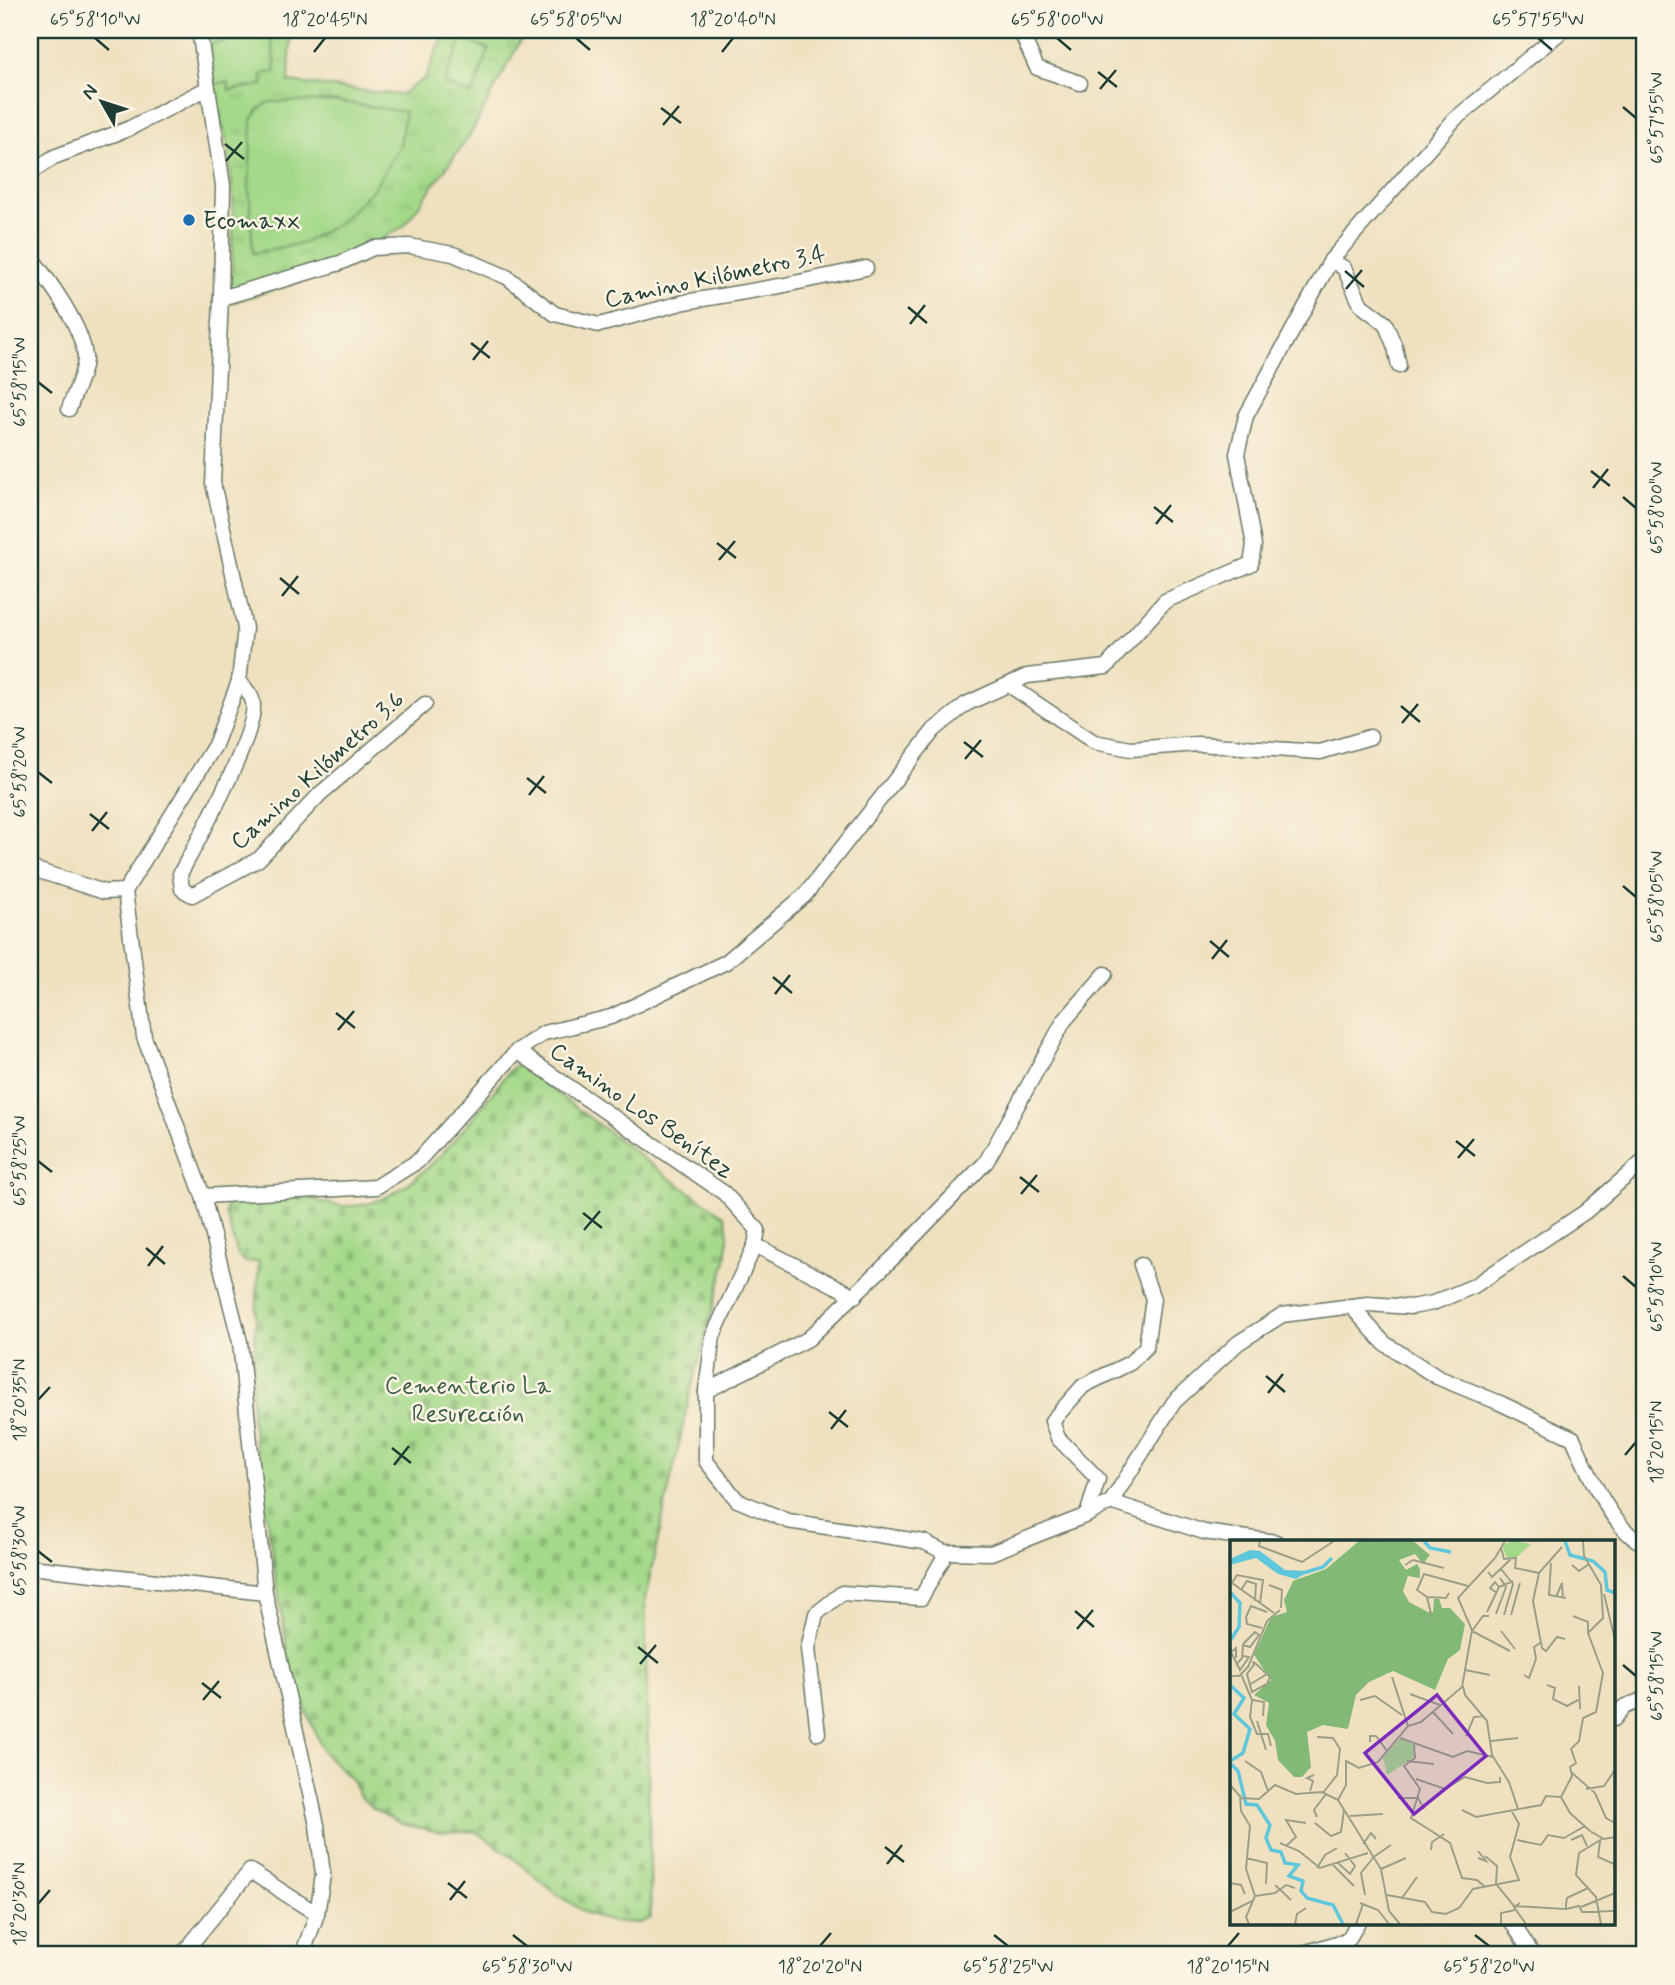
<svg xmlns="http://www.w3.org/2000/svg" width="1675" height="1985" viewBox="0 0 1675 1985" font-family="Mynerve,sans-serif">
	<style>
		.cemetery { fill: url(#cemetery-stones); stroke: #628b5f; stroke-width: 2 }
		.park { fill: url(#park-tufts); stroke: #628b5f; stroke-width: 2 }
		.pitch { fill: #a4d98a; stroke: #628b5f; stroke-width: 2 }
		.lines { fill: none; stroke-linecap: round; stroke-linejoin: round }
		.minor-casing { stroke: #687665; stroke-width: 17 }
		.minor { stroke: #fff; stroke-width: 14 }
		.ticks { fill: none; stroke: #1f3d34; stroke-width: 2.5 }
		.poi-dot { fill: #1f6fb2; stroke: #fcf5e5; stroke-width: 2.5 }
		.labels { text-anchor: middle; stroke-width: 5; stroke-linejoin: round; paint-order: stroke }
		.poi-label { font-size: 24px; fill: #1f3d34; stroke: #fcf5e5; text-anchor: start }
		.street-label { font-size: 24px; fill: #1f3d34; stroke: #fcf5e5 }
		.park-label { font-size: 24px; fill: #3a5c45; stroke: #fcf5e5 }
		.inset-river { fill: none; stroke: #5fc7db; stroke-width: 3.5 }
		.inset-road { fill: none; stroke: #9c9f88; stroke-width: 2 }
		.view { fill: #7b2cbf; fill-opacity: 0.15; stroke: #7b2cbf; stroke-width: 3.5 }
		.inset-edge { fill: none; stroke: #1f3d34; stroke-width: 3.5 }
		.neatline { fill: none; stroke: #1f3d34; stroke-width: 2.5 }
		.ticks-label { font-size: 18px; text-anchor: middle; fill: #1f3d34 }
	</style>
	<defs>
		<pattern id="cemetery-stones" width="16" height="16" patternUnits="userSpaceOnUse" patternTransform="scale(1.75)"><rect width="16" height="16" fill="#a4d98a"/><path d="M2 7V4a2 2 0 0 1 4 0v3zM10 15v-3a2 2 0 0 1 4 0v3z" fill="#8dbb78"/></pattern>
		<pattern id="park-tufts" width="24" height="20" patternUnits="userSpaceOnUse" patternTransform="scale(1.75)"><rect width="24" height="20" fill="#a4d98a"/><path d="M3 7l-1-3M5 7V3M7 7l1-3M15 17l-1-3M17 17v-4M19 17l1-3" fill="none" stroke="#8dbb78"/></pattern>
	</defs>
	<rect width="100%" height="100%" fill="#fcf5e5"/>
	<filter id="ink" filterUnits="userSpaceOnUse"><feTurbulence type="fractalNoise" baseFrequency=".0143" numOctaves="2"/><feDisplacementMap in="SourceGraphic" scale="14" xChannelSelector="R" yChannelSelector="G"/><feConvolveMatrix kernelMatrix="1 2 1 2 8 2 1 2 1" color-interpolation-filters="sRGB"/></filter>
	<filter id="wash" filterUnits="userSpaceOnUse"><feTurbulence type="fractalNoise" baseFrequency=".00686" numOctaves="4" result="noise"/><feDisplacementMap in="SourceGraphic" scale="28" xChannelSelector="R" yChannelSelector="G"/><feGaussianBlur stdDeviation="1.57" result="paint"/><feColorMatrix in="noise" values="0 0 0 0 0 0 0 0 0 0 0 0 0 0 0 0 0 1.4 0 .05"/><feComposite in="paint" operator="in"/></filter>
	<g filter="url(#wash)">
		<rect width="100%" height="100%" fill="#efe1c0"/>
		<!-- cemetery -->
		<path class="cemetery" d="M518,1064l150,113 57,39c5,16 3,28 1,44l-36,133 -45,206 6,319 -12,5 -30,-2 -23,-8 -28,-18 -50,-41 -33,-23 -36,1 -37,-8 -29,-15 -13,-13 -8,-16 -28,-27 -33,-78 -40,-259 8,-155 -13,1 -8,-6 -13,-44 3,-11c21,-2 44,-7 65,-6 17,2 35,11 53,11 69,2 126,-90 165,-137z"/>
		<!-- park -->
		<path class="park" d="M228,30h63l-2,52 111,13 25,-17 21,-48h80l-56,105 -66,91 -86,50 -91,28 5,-29 1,-77 -5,-51 -16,-59 -6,-54z"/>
		<!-- pitch -->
		<g class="pitch">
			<path d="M271,35l5,37 -14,2 1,11 -34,5 -1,-8 -15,2 -5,-40z"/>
			<path d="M462,39l27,10 -17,46 -28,-11z"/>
			<path d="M335,101l70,11 -5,34 -27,43 -34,34 -36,20 -50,10 -4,-68 3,-65 7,-11 10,-7z"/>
		</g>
	</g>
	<g filter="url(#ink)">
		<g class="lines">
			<!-- minor casing -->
			<g class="minor-casing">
				<g id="minor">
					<path d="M199,30l24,155 -2,113 -8,185 32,145 -6,53 -24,64 -90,146 19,146 59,159 37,146 25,251 52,232 6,50 -6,39 -15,41"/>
					<path d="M1020,30l17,38 43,15"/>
					<path d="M30,173l24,-16 74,-28 80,-41"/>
					<path d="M30,256c19,25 52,69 55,101 1,12 -12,39 -16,52"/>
					<path d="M1331,260l13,8 17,37 24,18 10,24 4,19"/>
					<path d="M221,298l119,-35 33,-15 36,-2 44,8 54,23 48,37 44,11 86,-23 95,-16 86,-18"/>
					<path d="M239,681c4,5 11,12 13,18 11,26 -57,147 -72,175l2,15 10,6 67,-36 61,-65 105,-90"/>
					<path d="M1009,685l85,57 37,7 67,-5 122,8 50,-15"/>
					<path d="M30,868l74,24 21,-1"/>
					<path d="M517,1051l207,142 34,37 -3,15 -42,91 -7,55v70l31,39 51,21 136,21 20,10 47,1 96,-38 24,-13 93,30 72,10"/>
					<path d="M203,1196l173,-9 42,-26 99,-110 27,-18 67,-16 115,-55 79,-67 129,-165 32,-26 61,-28 79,-9 59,-66 86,-37 3,-19 -17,-91 9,-38 85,-156 124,-141 108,-89"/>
					<path d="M755,1245l100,51"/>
					<path d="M1351,1306l33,37 53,34 63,26 73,35c13,30 40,95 72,106"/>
					<path d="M706,1391l102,-52 87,-83 91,-94 78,-141 41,-47"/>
					<path d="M1111,1502l63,-100 64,-59 44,-28 86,-11 43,3 22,-4 41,-17 111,-74 60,-52"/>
					<path d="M1087,1515l11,-36 -40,-41 -6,-17 31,-35 47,-23 16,-16 7,-48 -12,-34"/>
					<path d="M30,1567l235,26"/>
					<path d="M1614,1719l10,-12 21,-8"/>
					<path d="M818,1733l-10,-84 8,-35 26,-21 79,5 22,-39 1,-7"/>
					<path d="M1513,1924l20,31"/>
					<path d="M182,1955l68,-84 67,43"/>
					<path d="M1297,1955l51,-15 9,-16"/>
				</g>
			</g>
			<!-- minor -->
			<use href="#minor" class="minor"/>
		</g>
	</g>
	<!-- ticks -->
	<path class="ticks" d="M95,38l14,12M576,38l14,12M1057,38l14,12M1538,38l14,12M314,52l11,-14M722,52l11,-14M1098,72l19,15M1100,89l16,-19M1623,107l13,11M661,108l20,15M663,125l16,-19M225,144l19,15M226,161l16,-19M1345,271l19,16M1346,289l16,-19M908,307l19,16M910,324l15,-19M471,343l19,15M473,360l15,-19M38,382l14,11M1591,471l19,15M1593,488l15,-19M1623,497l13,11M1154,507l19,15M1156,524l15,-19M717,543l19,15M719,560l16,-19M280,578l19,16M282,596l16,-20M1401,706l19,16M1402,723l16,-19M964,742l19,15M965,759l16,-19M38,772l14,11M527,778l19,15M529,795l15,-19M90,814l19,15M92,831l15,-19M1623,886l13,11M1210,941l19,16M1212,959l15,-19M773,977l19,16M775,994l15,-19M336,1013l19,15M338,1030l16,-19M1456,1141l19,15M1458,1158l16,-19M38,1161l14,11M1020,1177l19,15M1021,1194l16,-19M583,1213l19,15M584,1230l16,-19M146,1248l19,16M148,1266l15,-20M1623,1276l13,11M1266,1376l19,16M1268,1393l15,-19M38,1400l12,-13M829,1412l19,15M831,1429l15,-19M392,1448l19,15M1625,1455l11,-13M394,1465l15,-19M38,1551l14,11M1075,1611l19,16M1077,1629l16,-19M638,1647l20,16M640,1664l16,-19M1623,1665l13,11M202,1683l19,15M203,1700l16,-19M885,1847l19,15M887,1864l15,-19M448,1883l19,15M450,1900l15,-19M38,1904l12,-14M513,1935l14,11M994,1935l14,11M1475,1935l14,11M820,1946l11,-13M1228,1946l11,-13"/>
	<!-- markers -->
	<circle class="poi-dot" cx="189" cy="220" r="7"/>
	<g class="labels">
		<!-- poi labels -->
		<g class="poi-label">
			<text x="203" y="228">Ecomaxx</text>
		</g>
		<!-- street labels -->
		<g class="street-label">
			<text transform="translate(715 276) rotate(-12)" y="8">Camino Kilómetro 3.4</text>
			<text transform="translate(317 770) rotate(-42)" y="8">Camino Kilómetro 3.6</text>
			<text transform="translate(642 1110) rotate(35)" y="8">Camino Los Benítez</text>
		</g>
		<!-- park labels -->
		<g class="park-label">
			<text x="468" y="1393">Cementerio La<tspan x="468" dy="28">Resurección</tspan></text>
		</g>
	</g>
	<!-- overview -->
	<g transform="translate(1230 1540)">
		<rect width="385" height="385" fill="#efe1c0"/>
		<path d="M129,1h54l17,14 -7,9 -8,-10 -16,6 7,10 11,-6 3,5v9l-12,-2 -5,15 6,11 19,10h5l1,-13h5l3,9h8l15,16 -5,26 -12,9 -13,31 -42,-19 -24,11 -13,13 -8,34 -25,-4 -16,7 4,35 -9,10h-8l-16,-17 -3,-19 -9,-16 3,-22 -15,-8 17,-15 -17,-25 17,-38 16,-5 -3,-12 9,-19 33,-12z" fill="#83b976"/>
		<path d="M283,1l18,3 -15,14h-9l-5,-13zM170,198l14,7v12l-27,18 -4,-17z" fill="#a4d98a"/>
		<path d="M20,10l10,1 25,19 24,1 -13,8 -18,-5 -22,-16 -26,7v-6z" fill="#5fc7db"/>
		<path class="inset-river" d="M194,1l6,7 21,4M335,1l5,14 23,6 12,11 2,18 8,3M70,34l23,-7 9,-9M0,52l10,11 -1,24 -9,14M0,145l14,13 -10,16 16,15 -7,24 -13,8M0,223l8,8 8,33 11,1 13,20 -4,13 5,12 10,2 4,11 13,2 -9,11 14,5 -2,10 6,7 26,7 10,19"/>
		<path class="inset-road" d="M30,1l-1,5 43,16 32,-21M353,1l1,15 17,29 2,33 -15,15 15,40 -7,39 -13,6 -4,23 -8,8 5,14 -6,4 2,9 -11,21 9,16 20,18 14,8 11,-2M271,7l3,12 12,-1 -1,10 24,5M332,7l-23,26 -6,28 9,47 4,3 11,-14 8,2M321,23l-2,32 17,3M175,25l8,-5 31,8M342,25l7,6 10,-7M271,29l12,15 -9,31M258,32l4,5 19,-18M39,45l13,5 -1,18M11,50l6,-9 9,3 -1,17M219,53l-3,5 -19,-1 -10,-7 7,-16 44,12M267,53l-7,-5 5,-6 4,5M374,54l11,46M197,57l5,21M326,57l6,-14 1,15M30,63l3,-23 -26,-5 -5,8 42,30M257,72l12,-25 14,-6M266,74l10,-27 -6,-9M281,75l9,-32M343,76l15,6v12M32,88l-15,-4 -1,-7 5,-11 16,6M242,91l38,20M242,91l11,-15h6M271,91l14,18M6,118v-10l-5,4 9,18 9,-13 -6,-1M22,122l3,1 15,14 -3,7 -15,8 -5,-18 8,-11M6,125l6,-7 1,-12v-1l2,-3 10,-10 4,3 -9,12 -7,-2M235,130l25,5M11,134l11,26 -2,17 7,17h11l3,12M294,135l5,3 7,-19 -2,-12 6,-4M0,136h9l9,-9 19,-46 13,-11M162,137l16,49M19,145l18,-11M317,145l8,3 -2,11 14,7 11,-6M233,146l2,9 22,26 5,34 17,27 9,27M349,146l1,23M180,154l30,11M23,160l11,2 -1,14M130,160l15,-4 27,19M203,172l20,22M27,181l9,29M236,196l8,-19 10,-1M87,197l16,1 7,11 -3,26 -14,18M170,198l53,19 14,-6 26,6M261,201l27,-3M140,202v-6h6l11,15M184,204l1,14 -11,8 16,23 -9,29 39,25 12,35 15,2 8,7M15,221l16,11 7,19M177,221l27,3M341,232l24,21 11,25 9,5M186,239l29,10 20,-12 22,6 13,-1v-5M0,245l10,11 1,15 9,15 -4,43 9,27 -9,21 3,7M356,249l18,-3 11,-16M80,251l3,-10 -6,-3 7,-3M11,258l18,1 16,-14 21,9 26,-2 16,8 43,69 8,42 11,13M168,258h20l6,11M108,260l8,-15v-24l13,7 19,-6 30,-36 13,-4 41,-35 10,-57 -14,-32 37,-40 10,-17M232,270l14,7 65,-12 5,-9 15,1M120,276l33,-2M87,277l-3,-7 12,-16M85,283l16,13 10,-4 3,-22M287,300l24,5 7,-10 16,3 21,-12M341,300l11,-5 5,11M370,301l-2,16 16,7M50,303l19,8 21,17 48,-15M133,304l8,-11 5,6M57,305l9,-8 -10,-17 20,3M201,310l1,-8 12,-8M248,311l8,10 -8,-3M255,316l12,10 -1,18 18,22 51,3M16,318l21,5 -1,21M142,318l19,-13M107,322l13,12 5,-8 -10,-13M103,325l21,21M87,328l8,-13 12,-7M151,329l25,-11M0,343l11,2 4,9M45,345l16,15M135,355l-4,-22 12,-15M157,355l38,7 7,10 14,2 13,-6 14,-19 46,-9 -9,-23 9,-33 -8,-14M25,356l20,-3 11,-8 9,3M172,358l15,-21M130,363l18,7 11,14M290,363l-6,4 12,17M351,367l34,-14M0,372l22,-11M351,372l34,-1M352,372l-3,-6 -13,3v-5l1,-6 21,-10M65,384l2,-10 9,-6M126,384l7,-20M271,384v-11l14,-3M371,384l-5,-27 -20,-22 3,-22 23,-14"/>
		<path class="view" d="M207,155l49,61 -72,58 -49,-61z"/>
		<rect width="385" height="385" class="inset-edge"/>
	</g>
	<!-- margin -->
	<rect width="1675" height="1985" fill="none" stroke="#fcf5e5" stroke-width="77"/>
	<!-- north arrow -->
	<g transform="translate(102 102) rotate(309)" stroke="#fcf5e5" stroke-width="5" paint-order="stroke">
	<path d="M0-5L12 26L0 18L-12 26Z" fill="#1f3d34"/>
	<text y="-10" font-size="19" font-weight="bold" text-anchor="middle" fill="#1f3d34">N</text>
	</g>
	<rect x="38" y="38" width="1598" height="1908" class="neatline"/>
	<g class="ticks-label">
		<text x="95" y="25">65°58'10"W</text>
		<text x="325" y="25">18°20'45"N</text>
		<text x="576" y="25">65°58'05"W</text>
		<text x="733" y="25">18°20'40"N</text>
		<text x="1057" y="25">65°58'00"W</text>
		<text x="1538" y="25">65°57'55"W</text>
		<text transform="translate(1656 118) rotate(-90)" y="6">65°57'55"W</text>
		<text transform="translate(19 382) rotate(-90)" y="6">65°58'15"W</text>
		<text transform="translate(1656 508) rotate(-90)" y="6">65°58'00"W</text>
		<text transform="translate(19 772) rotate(-90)" y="6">65°58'20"W</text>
		<text transform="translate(1656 897) rotate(-90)" y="6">65°58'05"W</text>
		<text transform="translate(19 1161) rotate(-90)" y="6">65°58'25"W</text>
		<text transform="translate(1656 1287) rotate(-90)" y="6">65°58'10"W</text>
		<text transform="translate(19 1400) rotate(-90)" y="6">18°20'35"N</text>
		<text transform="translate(1656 1442) rotate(-90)" y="6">18°20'15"N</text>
		<text transform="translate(19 1551) rotate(-90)" y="6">65°58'30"W</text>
		<text transform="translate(1656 1676) rotate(-90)" y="6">65°58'15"W</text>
		<text transform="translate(19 1904) rotate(-90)" y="6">18°20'30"N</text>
		<text x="527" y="1972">65°58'30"W</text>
		<text x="820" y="1972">18°20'20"N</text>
		<text x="1008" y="1972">65°58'25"W</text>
		<text x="1228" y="1972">18°20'15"N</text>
		<text x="1489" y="1972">65°58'20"W</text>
	</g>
</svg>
